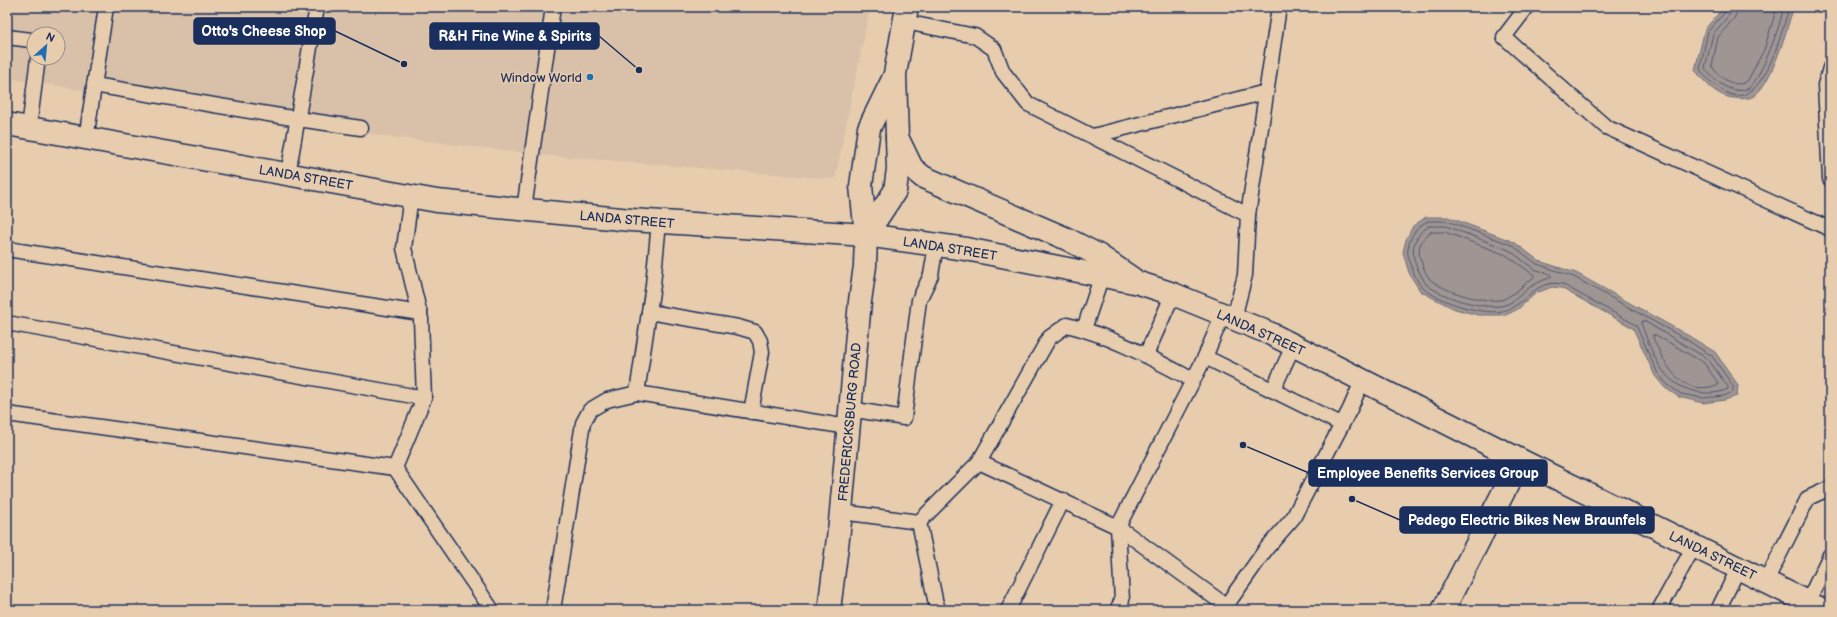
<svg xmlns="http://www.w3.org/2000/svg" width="1837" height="617" viewBox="0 0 1837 617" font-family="'Balsamiq Sans',sans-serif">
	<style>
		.built { fill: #d8c1a8; fill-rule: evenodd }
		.water { fill: #9f9592; stroke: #6a6c7d }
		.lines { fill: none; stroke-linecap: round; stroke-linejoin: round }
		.shore { stroke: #505873; stroke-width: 1 }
		.lane-casing { stroke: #1b2f5e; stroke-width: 17 }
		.street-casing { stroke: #1b2f5e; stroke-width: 25 }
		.secondary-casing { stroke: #1b2f5e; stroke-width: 25 }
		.lane { stroke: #e7cdae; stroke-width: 14 }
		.street { stroke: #e7cdae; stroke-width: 22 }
		.secondary { stroke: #e7cdae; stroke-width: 22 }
		.poi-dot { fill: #1f6fb2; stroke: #e7cdae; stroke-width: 1.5 }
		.labels { text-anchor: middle; stroke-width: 3; stroke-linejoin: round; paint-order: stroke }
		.poi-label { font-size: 13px; fill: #1b2f5e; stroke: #e7cdae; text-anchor: end }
		.street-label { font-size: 13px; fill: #1b2f5e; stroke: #e7cdae }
		.leader { fill: none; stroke: #1b2f5e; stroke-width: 1.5 }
		.callout-dot { fill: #1b2f5e; stroke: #e7cdae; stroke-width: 1.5 }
		.callout { fill: #1b2f5e; stroke: #1b2f5e; stroke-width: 1.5 }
		.callout-label { font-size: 14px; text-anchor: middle; font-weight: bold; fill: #fff }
	</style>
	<rect width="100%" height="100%" fill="#e7cdae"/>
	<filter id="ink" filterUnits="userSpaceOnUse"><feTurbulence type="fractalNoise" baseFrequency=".025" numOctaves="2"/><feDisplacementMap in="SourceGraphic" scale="8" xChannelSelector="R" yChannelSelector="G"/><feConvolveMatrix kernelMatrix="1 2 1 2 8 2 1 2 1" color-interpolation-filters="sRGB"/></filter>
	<g filter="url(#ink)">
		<!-- built -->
		<path class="built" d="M7,7h863l-35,172 -294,-24 -216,-26 -318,-51zM34,34h24v24h-24z"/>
		<!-- water -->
		<g class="water">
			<path d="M1724,7h68v5c-6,20 -21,75 -40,85 -5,2 -13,2 -18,1 -16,-1 -29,-15 -39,-28l10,-41z"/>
			<path d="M1426,217h22l66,25 25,19 37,12 113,63 26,16 23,33 -1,11 -12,4 -22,3 -24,-6 -14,-9 -10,-12 -22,-48 -72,-40 -9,-1 -16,6 -18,16 -12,6h-28l-23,-6 -22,-11 -13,-7 -11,-18 -6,-21 3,-12 7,-14z"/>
		</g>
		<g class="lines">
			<!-- shore -->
			<g class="shore">
				<path d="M1727,7l-1,4 -18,20 -8,38c5,9 13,15 22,21 39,28 58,-54 66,-78v-5"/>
				<path d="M1732,7l-2,7 -17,20 -8,34c7,12 29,29 44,20 11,-8 34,-67 34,-81"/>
				<path d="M1738,7l-3,10 -17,20 -6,29c6,11 25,25 36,14l16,-30 13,-43"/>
				<path d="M1428,221h19l65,24 25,19 37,13 113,63 25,16 21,30v6l-9,4 -21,2 -22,-4 -13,-9 -10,-11 -22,-49 -74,-41c-27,-5 -34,19 -56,26 -20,7 -67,-8 -83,-22 -6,-5 -10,-17 -12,-24 -2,-5 -4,-10 -3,-15 2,-13 8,-22 20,-28z"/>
				<path d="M1429,226h17l63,24 25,19 16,5 1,3c-6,3 -13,5 -19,9 -9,5 -17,16 -27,19 -19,6 -65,-8 -79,-21 -2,-3 -4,-7 -6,-11 -11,-17 -9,-36 9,-47z"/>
				<path d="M1431,232h14l61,23 28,20v2c-8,6 -24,21 -33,23 -20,2 -54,-7 -70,-20 -6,-5 -8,-15 -11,-22 -3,-11 2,-20 11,-26z"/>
				<path d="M1644,321l64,38 20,28v2c-10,5 -24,5 -34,2 -33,-7 -42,-39 -53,-68z"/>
				<path d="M1653,335h3l48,28 14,20 -1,2c-29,10 -45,-9 -57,-32 -2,-6 -7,-12 -7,-18z"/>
			</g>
			<!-- lane casing -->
			<g class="lane-casing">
				<g id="lane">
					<path d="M1527,7l-23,30 102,90 224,102"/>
					<path d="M905,22l70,14 19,13 9,23 25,32 220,111 -3,60 -11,43"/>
					<path d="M7,37l24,3 3,3"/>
					<path d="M1830,68l-5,17 5,94"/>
					<path d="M94,85l204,34 63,9"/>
					<path d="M29,128l9,-70"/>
					<path d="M1093,136l173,-44"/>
					<path d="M86,139l20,-132"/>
					<path d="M288,174l29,-167"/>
					<path d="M411,196l-7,52 17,71 3,79 -29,70 97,142"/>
					<path d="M524,209l29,-202"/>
					<path d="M1248,215l31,-208"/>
					<path d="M7,249l413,64"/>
					<path d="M649,312l89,15 17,5 5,9 2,11 -11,60"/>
					<path d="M7,323l417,75"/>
					<path d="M1084,329l20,-60"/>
					<path d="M1146,355l27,-61"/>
					<path d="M1205,357l136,67"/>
					<path d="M1273,390l20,-44"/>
					<path d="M637,393l16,-108 6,-63"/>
					<path d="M850,409l54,9 15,-118 12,-25 5,-30"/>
					<path d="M7,414l388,54"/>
					<path d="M979,462l139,65 87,-170 18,-43"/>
					<path d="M841,512l78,10 60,-60 70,-124 18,-13c45,11 86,34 126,55"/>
					<path d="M919,522l17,82 3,6"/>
					<path d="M1118,527l107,78"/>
					<path d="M1766,581l42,-83 22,-10"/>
					<path d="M553,610l30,-187 7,-13 17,-10 30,-7 211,34"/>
					<path d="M1008,610l55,-110"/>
					<path d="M1117,610l5,-10 -4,-73"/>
					<path d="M1223,610l43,-61 27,-31 57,-109 13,-30"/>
					<path d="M1659,610l35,-64"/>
					<path d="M1718,610l21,-43"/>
					<path d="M1804,610l26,-55"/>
				</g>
			</g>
			<!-- street casing -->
			<g class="street-casing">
				<g id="street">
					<path d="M829,610l11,-88 20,-221 5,-35 1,-31"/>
					<path d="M1443,610l77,-150"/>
				</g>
			</g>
			<!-- secondary casing -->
			<g class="secondary-casing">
				<g id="secondary">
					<path d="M7,124l430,77 194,19 235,15 100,14 173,34 34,11 96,39 251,127 303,150"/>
					<path d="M897,137l15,31 11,9 144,62 31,16 35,24"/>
					<path d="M866,235l29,-44 3,-22 -3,-95 12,-67"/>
					<path d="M866,235l-5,-49 8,-58 25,-51"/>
				</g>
			</g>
			<!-- lane -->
			<use href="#lane" class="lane"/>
			<!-- street -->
			<use href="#street" class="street"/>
			<!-- secondary -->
			<use href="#secondary" class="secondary"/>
		</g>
	</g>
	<!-- markers -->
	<circle class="poi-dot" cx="590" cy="77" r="4"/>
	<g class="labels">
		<!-- poi labels -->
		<g class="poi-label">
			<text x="582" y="82">Window World</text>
		</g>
		<!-- street labels -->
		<g class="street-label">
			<text transform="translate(306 177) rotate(10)" y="5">LANDA STREET</text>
			<text transform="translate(627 219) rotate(5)" y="5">LANDA STREET</text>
			<text transform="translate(950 248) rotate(9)" y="5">LANDA STREET</text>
			<text transform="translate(1261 332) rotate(24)" y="5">LANDA STREET</text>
			<text transform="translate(849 422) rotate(-85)" y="5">FREDERICKSBURG ROAD</text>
			<text transform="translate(1713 555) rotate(26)" y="5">LANDA STREET</text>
		</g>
	</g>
	<!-- callouts -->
	<path class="leader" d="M404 64L335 31M639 70L599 36M1243 445L1309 473M1352 499L1400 520"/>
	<g class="callout-dot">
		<circle cx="404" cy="64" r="4"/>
		<circle cx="639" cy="70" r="4"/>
		<circle cx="1243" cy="445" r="4"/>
		<circle cx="1352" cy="499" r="4"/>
	</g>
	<g class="callout">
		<rect x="194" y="18" width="141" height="26" rx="4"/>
		<rect x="430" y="23" width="169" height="26" rx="4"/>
		<rect x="1309" y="460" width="238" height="26" rx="4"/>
		<rect x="1400" y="507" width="254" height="26" rx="4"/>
	</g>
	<g class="callout-label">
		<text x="264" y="36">Otto's Cheese Shop</text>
		<text x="515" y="41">R&amp;H Fine Wine &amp; Spirits</text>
		<text x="1428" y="478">Employee Benefits Services Group</text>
		<text x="1527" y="525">Pedego Electric Bikes New Braunfels</text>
	</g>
	<!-- margin -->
	<rect width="1837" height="617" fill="none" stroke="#e7cdae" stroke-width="24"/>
	<rect x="12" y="12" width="1813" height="593" fill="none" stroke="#1b2f5e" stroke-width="1.5" filter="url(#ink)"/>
	<!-- north arrow -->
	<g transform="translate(46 46) rotate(27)"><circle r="19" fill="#e7cdae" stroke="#958e8e"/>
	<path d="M0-3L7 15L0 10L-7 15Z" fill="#1f6fb2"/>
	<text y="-6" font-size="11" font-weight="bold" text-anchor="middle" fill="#1b2f5e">N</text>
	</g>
</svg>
